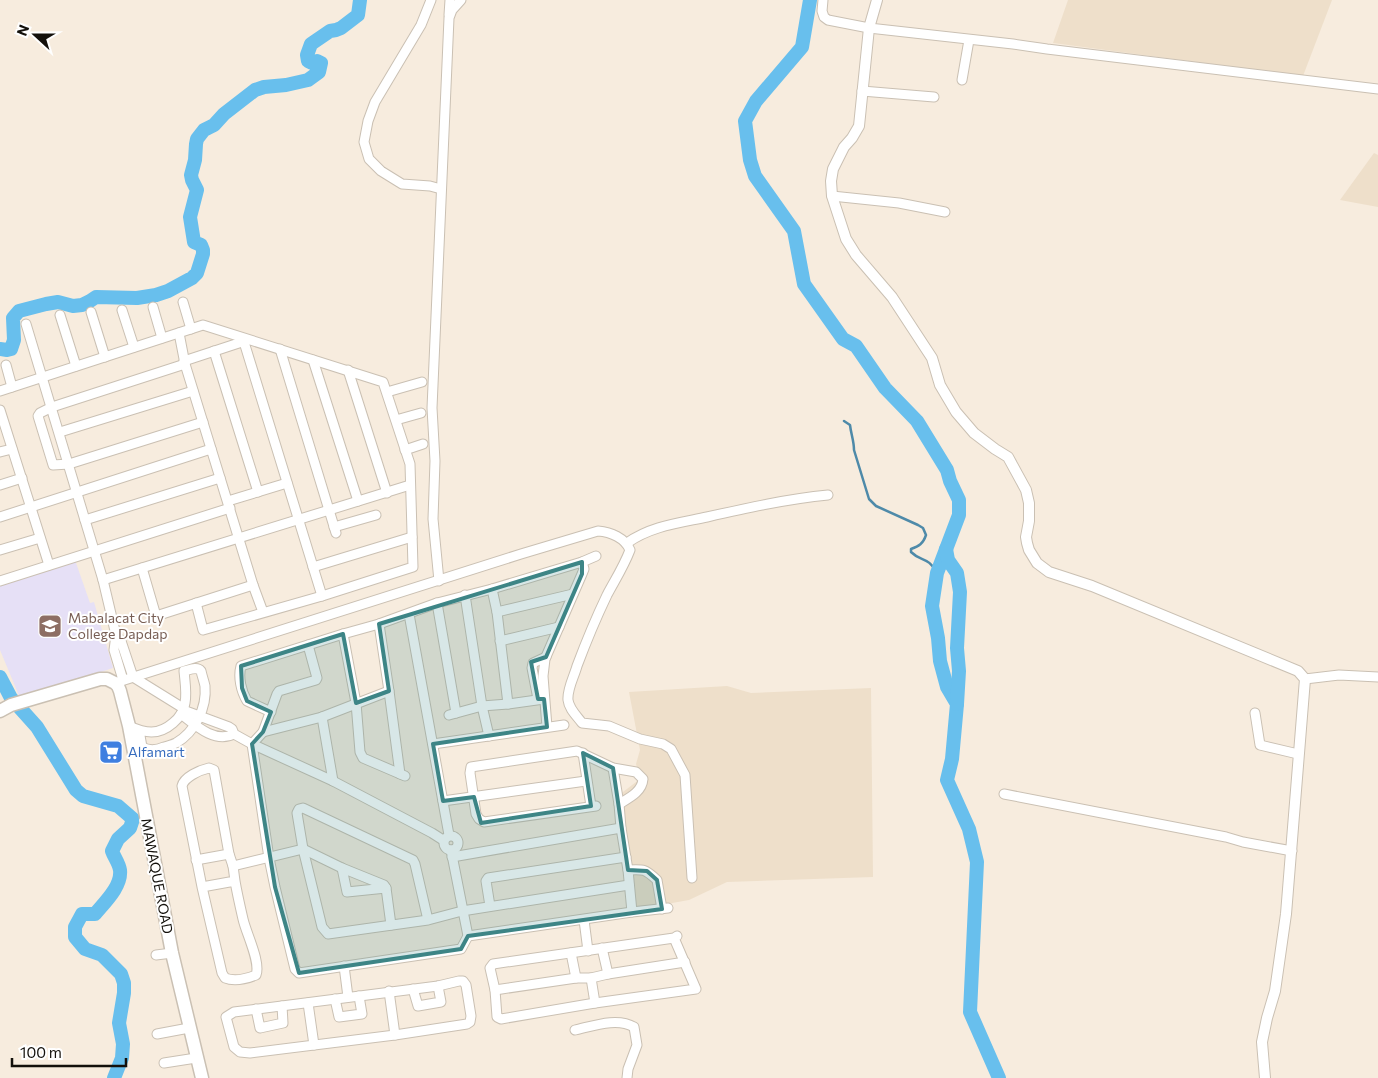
<svg xmlns="http://www.w3.org/2000/svg" width="1378" height="1078" viewBox="0 0 1378 1078" font-family="Commissioner,sans-serif">
	<style>
		.built { fill: #eedfca }
		.education { fill: #e6e0f6 }
		.lines { fill: none; stroke-linecap: round; stroke-linejoin: round }
		.stream { stroke: #4e8aa9; stroke-width: 2.5 }
		.river { stroke: #68bfed; stroke-width: 14 }
		.minor-casing { stroke: #cac0b3; stroke-width: 11 }
		.tertiary-casing { stroke: #cac0b3; stroke-width: 12 }
		.secondary-casing { stroke: #cac0b3; stroke-width: 15 }
		.minor { stroke: #fff; stroke-width: 9 }
		.tertiary { stroke: #fff; stroke-width: 10 }
		.secondary { stroke: #fff; stroke-width: 12 }
		.marked { fill: #3d8586; fill-opacity: 0.2; stroke: #3d8586; stroke-width: 4; stroke-linejoin: round }
		.labels { text-anchor: middle; stroke-width: 4; stroke-linejoin: round; paint-order: stroke }
		.education-label { font-size: 14px; fill: #785e54; stroke: #fff; text-anchor: start }
		.shop-label { font-size: 14px; fill: #366cbe; stroke: #fff; text-anchor: start }
		.street-label { font-size: 14px; fill: #13100b; stroke: #fff }
	</style>
	<rect width="100%" height="100%" fill="#f7ecde"/>
	<!-- built -->
	<g class="built">
		<path d="M1068,0h264l-29,76 -250,-33z"/>
		<path d="M1374,153l4,2v52l-38,-7z"/>
		<path d="M727,686l24,7 120,-5 2,189 -146,5 -38,18 -56,10 -14,-115 21,-16 -4,-15 4,-14 -11,-58z"/>
	</g>
	<!-- education -->
	<path class="education" d="M75,560l15,43 4,-1 19,66 -93,30 -20,-48v-65z"/>
	<g class="lines">
		<!-- stream -->
		<path class="stream" d="M844,421l6,4c1,9 4,16 4,25l15,49 7,7 42,19 5,3 3,7c-3,9 -7,11 -15,14v3c10,10 17,4 26,21"/>
		<!-- river -->
		<g class="river">
			<path d="M810,0l-8,47 -46,54 -11,20 5,39 5,16 39,55 10,53 39,55 13,7 29,42 32,33 30,49 3,11 9,19v15l-22,58 -5,33 6,32 2,23 7,26 10,17 -5,55 -5,21 22,49 8,33 -7,150 29,66"/>
			<path d="M0,349l7,1 4,-1 3,-9 -1,-22 6,-7 27,-7 12,-2 15,4 9,-1 8,-4 6,-4 41,1 19,-3 12,-4 24,-13 5,-5 6,-19v-4l-2,-5 -7,-3 -4,-25 7,-27 -5,-10 -1,-5 4,-15 1,-16 1,-5 7,-9 10,-5 10,-11 31,-24 9,-3 22,-2 22,-5 11,-8 2,-9 -4,-2 -5,2 -4,-2 -1,-6 4,-11 19,-13 6,-1 5,-2 17,-13 2,-15"/>
			<path d="M946,549l2,11 9,13 3,19 -3,56 2,23 -2,33"/>
			<path d="M0,677l11,21 26,29 39,63 7,6 35,10 15,13 -3,9 -12,11 -6,12c2,6 7,12 8,19 2,16 -15,32 -25,44h-13l-7,13v10l10,12 17,6 19,19 3,9v10l-5,30 4,21 -1,14 -8,20"/>
		</g>
		<!-- minor casing -->
		<g class="minor-casing">
			<g id="minor">
				<path d="M431,0l-10,25 -46,77 -7,19 -4,21 5,17 12,12 21,13 28,2 11,3"/>
				<path d="M823,0l-1,11 2,6 4,3 41,8 144,16 34,5 331,40"/>
				<path d="M449,15l1,-15"/>
				<path d="M962,80l7,-40"/>
				<path d="M862,91l72,6"/>
				<path d="M832,196l67,7 46,9"/>
				<path d="M183,302l8,27"/>
				<path d="M153,307l9,31"/>
				<path d="M122,310l12,37"/>
				<path d="M91,312l14,45"/>
				<path d="M60,315l16,51"/>
				<path d="M26,324l77,256 13,55 5,6 12,36 50,31"/>
				<path d="M179,333l6,31 68,221 10,27"/>
				<path d="M244,342l78,254"/>
				<path d="M280,349l56,184"/>
				<path d="M214,351l44,141"/>
				<path d="M313,360l45,141"/>
				<path d="M184,361l64,-21"/>
				<path d="M185,364l-133,43 -12,6 -2,3 15,49 16,-1 134,-42"/>
				<path d="M6,365l6,22"/>
				<path d="M348,370l39,123"/>
				<path d="M0,391l203,-66 180,57 27,82 3,103 -91,29 -119,34 -7,-27"/>
				<path d="M387,392l35,-10"/>
				<path d="M0,410l49,155"/>
				<path d="M396,420l25,-7"/>
				<path d="M60,432l133,-41"/>
				<path d="M405,450l18,-6"/>
				<path d="M0,452l12,-3"/>
				<path d="M0,485l22,-7"/>
				<path d="M228,501l59,-18"/>
				<path d="M0,517l211,-68"/>
				<path d="M85,520l135,-42"/>
				<path d="M334,527l42,-12"/>
				<path d="M627,543c24,-17 52,-20 80,-26 40,-9 80,-18 121,-22"/>
				<path d="M0,550l40,-12"/>
				<path d="M313,567l99,-30"/>
				<path d="M142,568l14,48 97,-31"/>
				<path d="M103,580l307,-95"/>
				<path d="M0,581l230,-73"/>
				<path d="M439,581l-6,-62 2,-58 -3,-53 17,-390 3,-8 9,-10"/>
				<path d="M492,589l5,23 11,92"/>
				<path d="M465,595l17,111 7,30"/>
				<path d="M437,603l19,110"/>
				<path d="M497,612l76,-18"/>
				<path d="M409,614l40,221"/>
				<path d="M379,624l10,67 11,83"/>
				<path d="M343,634l13,69 4,49 3,6 42,18"/>
				<path d="M116,635l-2,15 9,30"/>
				<path d="M500,641l59,-14"/>
				<path d="M308,645l9,33 -1,2 -37,11 -2,3 -14,38 -11,12 17,114 6,29 20,82 4,4 162,-24 7,-13 -17,-86"/>
				<path d="M1305,679l34,-4 39,2"/>
				<path d="M115,683l406,-129 77,-23c13,1 27,7 32,19 -6,16 -15,30 -23,45 -11,23 -21,47 -30,71 -3,11 -10,23 -9,34 1,9 9,16 14,23l27,3 31,13 23,5 8,5 14,26 7,103"/>
				<path d="M538,699l-6,-31 1,-5 13,-6"/>
				<path d="M183,710l46,17 3,2 2,5 18,10 81,37 99,52 11,7"/>
				<path d="M271,712l-24,-11c-6,-10 -9,-24 -6,-35l102,-32 36,-10 58,-21 55,-14 90,-27 14,-6"/>
				<path d="M1255,713l5,32 38,9"/>
				<path d="M181,714c14,11 34,30 53,20"/>
				<path d="M449,715l33,-9 26,-2 36,-5"/>
				<path d="M322,717l11,64"/>
				<path d="M129,726c16,7 29,10 44,-3 6,-5 11,-12 12,-20 2,-10 0,-21 -1,-32 5,-1 13,-5 17,0 1,5 3,10 4,15 2,22 -10,46 -29,57 -4,2 -8,3 -12,4 -7,3 -15,4 -22,0l-3,-17"/>
				<path d="M547,727l-4,-51 2,-17 37,-85 2,-5 -2,-7"/>
				<path d="M263,732l59,-15 67,-26"/>
				<path d="M433,744l131,-19"/>
				<path d="M583,753l8,53"/>
				<path d="M613,768l6,36 2,24 7,42 4,42"/>
				<path d="M1004,794l222,43 17,5 49,9"/>
				<path d="M443,801l143,-20"/>
				<path d="M596,806l-112,16 -5,-3 -3,-5 -6,-41 1,-6 106,-16 36,17 23,4 7,7c-1,13 -14,19 -24,25"/>
				<circle cx="451" cy="843" r="7"/>
				<path d="M452,857l169,-29"/>
				<path d="M196,860l33,-6"/>
				<path d="M233,866l70,-17 39,19 42,17 2,3 5,37"/>
				<path d="M342,868l5,24 39,-4"/>
				<path d="M628,870c16,-1 17,-1 29,10l5,29"/>
				<path d="M202,887l33,-6 -2,-15 -4,-12 -15,-84 -5,-2c-9,2 -25,9 -27,18l20,101 20,86 3,5c10,4 21,1 31,-3 5,-13 -10,-42 -13,-56 -3,-13 -6,-26 -8,-38"/>
				<path d="M490,906l-4,-25 2,-3 138,-21"/>
				<path d="M428,920l-13,-56 -2,-4 -110,-52 -4,1 -2,4 6,36 19,78 6,7 100,-14 34,-9 167,-26"/>
				<path d="M584,920l4,31"/>
				<path d="M468,936l164,-24 36,-4"/>
				<path d="M674,938l22,51 -101,14 -94,16 -4,-2 -2,-27 -5,-22 3,-4 181,-26 3,-2"/>
				<path d="M602,948l6,26"/>
				<path d="M571,953l5,25"/>
				<path d="M156,955l16,-2"/>
				<path d="M344,966l4,31"/>
				<path d="M591,978l4,25"/>
				<path d="M459,981h4l3,4 5,31 -1,6 -3,2 -72,11 -145,18 -10,-1 -6,-5 -8,-30 8,-5 204,-26z"/>
				<path d="M413,989l5,17 23,-4 -3,-16"/>
				<path d="M495,990l81,-12h15l17,-4 77,-12"/>
				<path d="M389,991l6,44"/>
				<path d="M335,999l4,18 23,-3 -3,-18"/>
				<path d="M308,1003l6,42"/>
				<path d="M256,1009l4,19 23,-5 -1,-17"/>
				<path d="M575,1030c18,-4 42,-13 59,-3l3,18 -9,24 -1,9"/>
				<path d="M157,1034l32,-6"/>
				<path d="M164,1063l32,-5"/>
			</g>
		</g>
		<!-- tertiary casing -->
		<g class="tertiary-casing">
			<path id="tertiary" d="M877,0l-8,28 -10,98 -7,12 -8,9 -11,22 -2,12 1,15 14,43 10,16 36,42 40,61 8,27 16,27 18,21 21,16 13,8 18,33 3,13v18l-3,16 1,6 2,7 8,13 12,9 43,14 206,85 7,8 -19,235 -11,77 -8,27 -5,24 3,36"/>
		</g>
		<!-- secondary casing -->
		<g class="secondary-casing">
			<path id="secondary" d="M0,711l11,-6 89,-26h7l8,4 3,3 2,5 9,35 43,227 30,125"/>
		</g>
		<!-- minor -->
		<use href="#minor" class="minor"/>
		<!-- tertiary -->
		<use href="#tertiary" class="tertiary"/>
		<!-- secondary -->
		<use href="#secondary" class="secondary"/>
	</g>
	<!-- marked area -->
	<path class="marked" d="M582,562v12l-36,83 -15,5 7,37h6l3,28 -114,17 10,57 31,-4 7,26 110,-17 -8,-53 30,15 15,102 19,1 10,9 5,29 -194,27 -7,13 -162,24 -24,-86 -23,-143 11,-12 8,-20 -24,-11 -5,-13 -1,-22 102,-32 13,69 33,-12 -10,-67z"/>
	<!-- icons -->
	<defs>
		<g id="university-square" transform="scale(1.25)"><rect x="-9" y="-9" width="18" height="18" rx="4" fill="#8d6e63" stroke="#fff"/><path d="M0-5L7-2L0 1L-7-2ZM-4 1L0 2.5L4 1V4Q0 6-4 4Z" fill="#fff"/></g>
		<g id="supermarket-square" transform="scale(1.25)"><rect x="-9" y="-9" width="18" height="18" rx="4" fill="#3f7fe0" stroke="#fff"/><path d="M-6-5.5h2.5l.6 2H6L4.5 2H-2.5L-4.4-4H-6ZM-1.5 3.2a1.3 1.3 0 1 0 .1 0ZM3 3.2a1.3 1.3 0 1 0 .1 0Z" fill="#fff"/></g>
	</defs>
	<g fill-rule="evenodd">
		<use href="#university-square" x="50" y="626"/>
		<use href="#supermarket-square" x="111" y="752"/>
	</g>
	<g class="labels">
		<!-- education labels -->
		<g class="education-label">
			<text x="68" y="623">Mabalacat City<tspan x="68" dy="16">College Dapdap</tspan></text>
		</g>
		<!-- shop labels -->
		<g class="shop-label">
			<text x="128" y="757">Alfamart</text>
		</g>
		<!-- street labels -->
		<g class="street-label">
			<text transform="translate(157 876) rotate(79)" y="5">MAWAQUE ROAD</text>
		</g>
	</g>
	<!-- north arrow -->
	<g transform="translate(35 35) rotate(291)" stroke="#ffffff" stroke-width="4" paint-order="stroke">
	<path d="M0-4L9 19L0 12L-9 19Z" fill="#13100b"/>
	<text y="-8" font-size="14" font-weight="bold" text-anchor="middle" fill="#13100b">N</text>
	</g>
	<!-- scale -->
	<path d="M12 1058v8h114v-8" fill="none" stroke="#13100b" stroke-width="2.5"/>
	<text x="20" y="1058" font-size="15" fill="#13100b" stroke="#ffffff" stroke-width="4" paint-order="stroke">100 m</text>
</svg>
